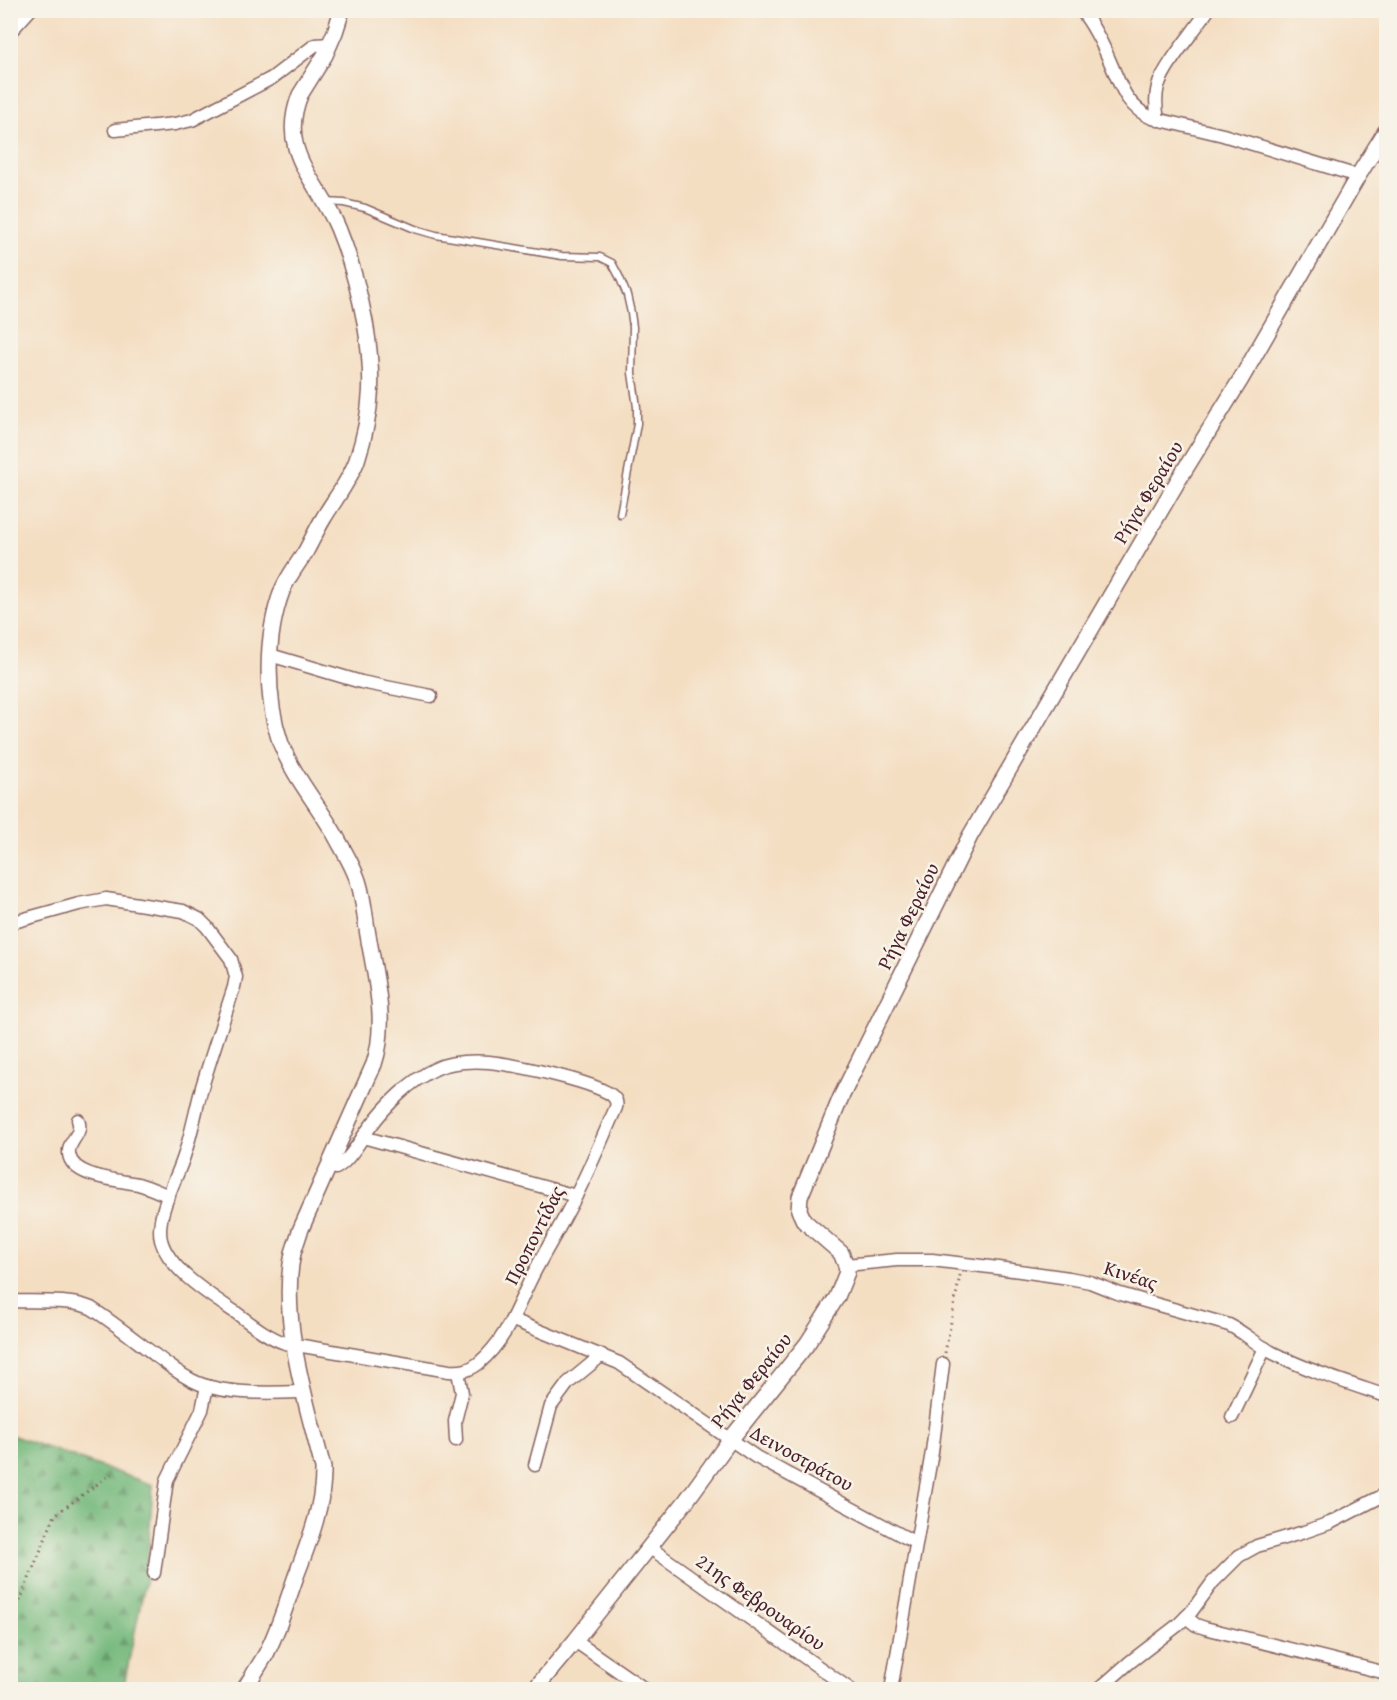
<svg xmlns="http://www.w3.org/2000/svg" width="1397" height="1700" viewBox="0 0 1397 1700" font-family="'Gentium Book Plus',serif">
	<style>
		.forest { fill: url(#forest-firs); stroke: #606c54; stroke-width: 1.5 }
		.lines { fill: none; stroke-linecap: round; stroke-linejoin: round }
		.service-casing { stroke: #866260; stroke-width: 9 }
		.minor-casing { stroke: #866260; stroke-width: 15 }
		.tertiary-casing { stroke: #866260; stroke-width: 18 }
		.path { stroke: #866260; stroke-width: 3; stroke-dasharray: 1.5 4.5; stroke-linecap: butt }
		.service { stroke: #fff; stroke-width: 6 }
		.minor { stroke: #fff; stroke-width: 12 }
		.tertiary { stroke: #fff; stroke-width: 15 }
		.labels { text-anchor: middle; stroke-width: 5; stroke-linejoin: round; paint-order: stroke }
		.street-label { font-size: 20px; fill: #4a1f2b; stroke: #f7f3e8 }
	</style>
	<defs>
		<pattern id="forest-firs" width="22" height="20" patternUnits="userSpaceOnUse" patternTransform="scale(1.5)"><rect width="22" height="20" fill="#76b97d"/><path d="M5 1l3.5 6h-7zM16 11l3.5 6h-7z" fill="#639667"/></pattern>
	</defs>
	<rect width="100%" height="100%" fill="#f7f3e8"/>
	<filter id="ink" filterUnits="userSpaceOnUse"><feTurbulence type="fractalNoise" baseFrequency=".0167" numOctaves="2"/><feDisplacementMap in="SourceGraphic" scale="12" xChannelSelector="R" yChannelSelector="G"/><feConvolveMatrix kernelMatrix="1 2 1 2 8 2 1 2 1" color-interpolation-filters="sRGB"/></filter>
	<filter id="wash" filterUnits="userSpaceOnUse"><feTurbulence type="fractalNoise" baseFrequency=".008" numOctaves="4" result="noise"/><feDisplacementMap in="SourceGraphic" scale="24" xChannelSelector="R" yChannelSelector="G"/><feGaussianBlur stdDeviation="1.35" result="paint"/><feColorMatrix in="noise" values="0 0 0 0 0 0 0 0 0 0 0 0 0 0 0 0 0 1.4 0 .05"/><feComposite in="paint" operator="in"/></filter>
	<g filter="url(#wash)">
		<rect width="100%" height="100%" fill="#f4dec2"/>
		<!-- forest -->
		<path class="forest" d="M11,1435l142,50 -7,93 -23,111h-112z"/>
	</g>
	<g filter="url(#ink)">
		<g class="lines">
			<!-- service casing -->
			<g class="service-casing">
				<path id="service" d="M326,202l18,1 21,5 50,21 21,6 126,21 38,1 12,6 7,13 8,19 4,18 2,14 -1,46 5,34v17l-17,90"/>
			</g>
			<!-- minor casing -->
			<g class="minor-casing">
				<g id="minor">
					<path d="M1081,10c13,16 22,35 30,54 10,23 16,43 41,54l71,17 135,41"/>
					<path d="M10,32l20,-22"/>
					<path d="M1158,120c-2,-11 -3,-23 0,-34 8,-23 36,-54 50,-76"/>
					<path d="M115,130l60,-6 17,-4 80,-42 43,-33 15,-1"/>
					<path d="M270,655l91,27 70,14"/>
					<path d="M10,923l69,-19 27,-5 77,12 16,8 8,8 24,32 5,18 -2,10c-11,34 -22,67 -32,100 -6,22 -10,44 -17,66 -7,25 -30,61 -24,87 8,30 49,55 74,72 15,11 32,25 50,31l164,28c12,1 20,0 30,-8 31,-27 38,-59 57,-94 10,-19 21,-37 31,-56 18,-33 32,-67 47,-101 2,-4 4,-8 1,-13 -8,-16 -106,-35 -126,-37 -17,-1 -38,-1 -54,7 -24,11 -49,36 -65,58 -9,12 -16,26 -27,36l-7,5 -8,-2"/>
					<path d="M78,1120c6,14 -11,21 -9,34 3,24 51,26 69,30 11,3 21,8 31,12"/>
					<path d="M363,1137l213,59"/>
					<path d="M846,1265l51,-5h35l66,8 71,10 21,4 30,12 109,31c16,8 28,20 44,28 36,18 75,30 113,43"/>
					<path d="M10,1301c25,1 59,-2 81,7 22,14 43,31 64,47 14,10 27,22 43,28 29,12 75,10 106,9"/>
					<path d="M513,1320l106,43 137,94 160,86"/>
					<path d="M1232,1417l33,-69"/>
					<path d="M456,1440l-1,-19 7,-28 -4,-21"/>
					<path d="M535,1465l16,-59 17,-23 34,-28"/>
					<path d="M649,1547l202,143"/>
					<path d="M154,1573l13,-93 35,-70 5,-24"/>
					<path d="M1186,1617l10,8 9,3 181,45"/>
					<path d="M575,1641l71,49"/>
					<path d="M891,1690l41,-238 11,-88"/>
					<path d="M1098,1690l32,-28 48,-37 13,-13 22,-30 26,-26 18,-10 47,-14 26,-9 56,-29"/>
				</g>
			</g>
			<!-- tertiary casing -->
			<g class="tertiary-casing">
				<g id="tertiary">
					<path d="M244,1690c7,-12 15,-24 22,-36 13,-25 21,-52 30,-78 13,-34 28,-71 27,-108 -16,-63 -44,-150 -30,-215 2,-7 5,-15 7,-22l74,-167c14,-41 1,-88 -6,-129 -3,-16 -4,-34 -9,-51 -4,-14 -12,-28 -20,-42 -17,-33 -44,-62 -58,-98 -16,-45 -16,-108 1,-153 6,-15 16,-27 24,-40 6,-11 11,-22 17,-32 11,-19 26,-37 34,-59 16,-49 17,-86 8,-138 -6,-31 -15,-65 -27,-94 -20,-48 -61,-75 -38,-133l25,-40 10,-23 7,-22"/>
					<path d="M534,1690l41,-49 111,-140 44,-61 77,-96 30,-47 10,-25 -1,-7 -5,-12 -37,-32 -5,-11 1,-13 41,-100 129,-261 209,-357 62,-100 117,-203 28,-45"/>
				</g>
			</g>
			<!-- path -->
			<g class="path">
				<path d="M945,1353l15,-78"/>
				<path d="M10,1616l7,-8 38,-93 56,-41"/>
			</g>
			<!-- service -->
			<use href="#service" class="service"/>
			<!-- minor -->
			<use href="#minor" class="minor"/>
			<!-- tertiary -->
			<use href="#tertiary" class="tertiary"/>
		</g>
	</g>
	<g class="labels">
		<!-- street labels -->
		<g class="street-label">
			<text transform="translate(1148 492) rotate(-59)" y="7">Ρήγα Φεραίου</text>
			<text transform="translate(908 916) rotate(-64)" y="7">Ρήγα Φεραίου</text>
			<text transform="translate(534 1235) rotate(-63)" y="7">Προποντίδας</text>
			<text transform="translate(1131 1275) rotate(18)" y="7">Κινέας</text>
			<text transform="translate(751 1380) rotate(-51)" y="7">Ρήγα Φεραίου</text>
			<text transform="translate(802 1458) rotate(29)" y="7">Δεινοστράτου</text>
			<text transform="translate(761 1602) rotate(35)" y="7">21ης Φεβρουαρίου</text>
		</g>
	</g>
	<!-- margin -->
	<rect width="1397" height="1700" fill="none" stroke="#f7f3e8" stroke-width="36"/>
</svg>
